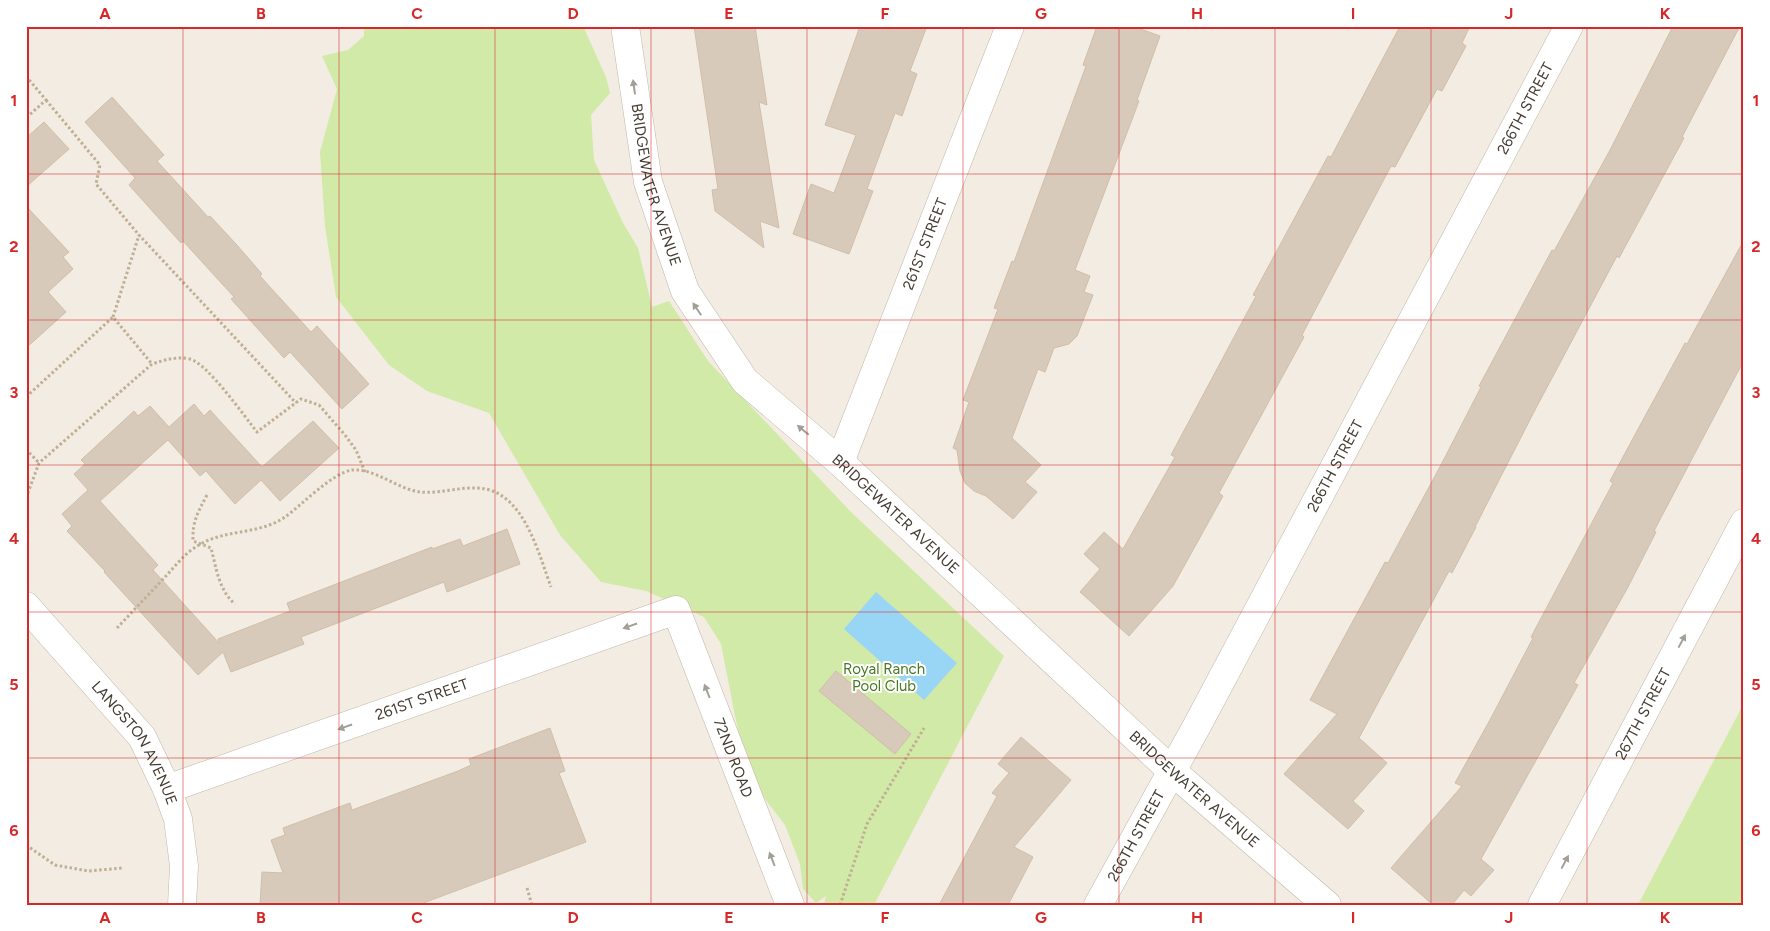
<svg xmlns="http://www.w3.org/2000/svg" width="1770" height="931" viewBox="0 0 1770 931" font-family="Figtree,sans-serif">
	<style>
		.green { fill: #d1eaa7 }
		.water { fill: #99d5f4 }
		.building { fill: #d8caba; stroke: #d0bea9 }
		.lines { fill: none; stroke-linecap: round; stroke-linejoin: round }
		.minor-casing { stroke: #c1b6a7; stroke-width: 29 }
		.path { stroke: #c1ae94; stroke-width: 3; stroke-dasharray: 2.5 2.5; stroke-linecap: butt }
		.minor { stroke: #fff; stroke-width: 28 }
		.oneway { fill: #a29e98 }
		.grid { fill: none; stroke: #d62828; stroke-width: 1; stroke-opacity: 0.55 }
		.labels { text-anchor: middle; stroke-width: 4; stroke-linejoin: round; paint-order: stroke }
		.street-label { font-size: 15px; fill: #443c32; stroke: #fff }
		.park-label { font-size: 15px; fill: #497923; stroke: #fff }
		.neatline { fill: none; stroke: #d62828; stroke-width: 2 }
		.grid-label { font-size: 16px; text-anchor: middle; font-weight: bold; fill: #d62828 }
	</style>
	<rect width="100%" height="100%" fill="#f2ece2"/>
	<!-- green -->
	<g class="green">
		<path d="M364,26h219l23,51 4,16 -19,22 3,45 29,63 15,25 14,59 17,-6 39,60 143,151 153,144 -130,249h-50l2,-9 -10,7 -13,-14 -3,-25 -15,-39 -36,-47 -14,-62 -14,-72 -17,-27 -58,-26 -45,-9 -41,-47 -71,-122 -62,-22 -38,-26 -53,-68 -11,-71 -5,-74 17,-63 -15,-33 26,-6 16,-14z"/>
		<path d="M1744,703v202h-106z"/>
	</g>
	<!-- water -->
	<path class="water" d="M876,592l81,71 -33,37 -80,-71z"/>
	<!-- building -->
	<g class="building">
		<path d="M694,26h61l12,79 -8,-3 20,126 -19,-7 4,27 -49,-37 -3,-21 6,-1z"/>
		<path d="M860,26h67l-17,45 7,3 -15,42 -7,-3 -28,76 6,2 -24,63 -56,-20 18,-50 23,9 22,-58 -31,-10z"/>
		<path d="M1097,26h35l28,10 -23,64 2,1 -64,169 15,6 -6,16 9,3 -16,41 -8,8 -15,4 -9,24 -7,-3 -26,69 29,27 -16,17 12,10 -24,27 -27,-23 -12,-5 -9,-8 -5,-12 -3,-21 -4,-2 16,-46 -6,-2 35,-91 -4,-1 18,-47 2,1 72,-196 -3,-1z"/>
		<path d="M1400,26h70l-8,17 4,3 -24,45 -5,-2 -42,78 -4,-1 -89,169 2,2 -85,156 4,3 -50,90 -44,50 -49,-44 20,-23 -16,-15 20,-22 19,17 52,-92 -4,-2 85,-159 -3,-1 75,-139 3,1z"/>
		<path d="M1673,26h67l-58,111 2,1 -65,120 -2,-2 -81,152 -61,119h1l-24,46 -3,-2 -90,167 28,25 -34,38 11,10 -16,18 -64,-55 53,-60 -27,-14 75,-138 3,1 54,-100 39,-76 -2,-1 73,-136 2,1 55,-99z"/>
		<path d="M112,97l52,58 -7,6 51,56 2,-1 26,28 26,30 -2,2 51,56 6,-6 52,58 -27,25 -52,-57 -6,6 -53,-59 3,-2 -51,-56 -2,2 -52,-58 6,-7 -50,-56z"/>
		<path d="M44,122l25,27 -43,38v-49z"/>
		<path d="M26,206l43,46 -6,5 10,12 -25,23 18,20 -40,36z"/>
		<path d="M1744,240v120l-90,171 2,1 -28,55 -54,96 4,2 -97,174 13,11 -23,26 -7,-6 -12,15h-19l-42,-37 71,-82 -7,-3 36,-65 42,-80 -2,-1 82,-154 -3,-2 34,-63 41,-75 2,1z"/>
		<path d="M194,404l10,12 6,-6 52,57 51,-46 26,27 -59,53 -19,-21 -26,24 -29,-33 -6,5 -32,-36 -68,61 58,64 -5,5 67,74 -2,-5 72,-28 -3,-8 145,-56v2l28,-10 3,7 44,-17 13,35 -73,28 -3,-10 -143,55 3,7 -73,28 -8,-20 -25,23 -94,-103 1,-1 -38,-40 5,-5 -10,-12 26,-24 -14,-16 11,-10 -4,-4 53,-49 4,5 12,-10 19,21z"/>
		<path d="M836,671l75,63 -16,20 -76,-63z"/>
		<path d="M550,728l15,43 -6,2 27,69 -168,63h-158l2,-33 21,1 -12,-33 14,-5 -2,-7 67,-25 2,7 106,-39 13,-6 -2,-6z"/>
		<path d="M1021,737l50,43 -57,67 19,10 -25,48h-69l58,-109 -5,-3 17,-20 -11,-9z"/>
	</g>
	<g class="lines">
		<!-- minor casing -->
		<g class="minor-casing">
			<g id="minor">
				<path id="s1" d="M625,26l23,156 37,109 60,90 95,81 333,310 154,133"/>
				<path id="s2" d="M840,462l170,-436"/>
				<path id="s3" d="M26,606l116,131 25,52 11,30 6,47 -2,39"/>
				<path id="s4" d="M167,789l509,-179 114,295"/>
				<path id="s5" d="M1098,905l101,-183 370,-696"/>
				<path id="s6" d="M1542,905l202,-382"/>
			</g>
		</g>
		<!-- path -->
		<g class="path">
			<path d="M26,76l20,24 -20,18"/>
			<path d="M46,100l54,65 -4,19 43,51 157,168"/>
			<path d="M113,317l26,-82"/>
			<path d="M26,397l87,-80 39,47"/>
			<path d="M26,449l13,14"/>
			<path d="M207,495c-9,17 -15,27 -14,46l18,7c5,19 8,43 24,56"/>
			<path d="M26,498l13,-35 113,-99c13,-4 24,-8 38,-5 17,4 55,58 67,73l44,-33 18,6 26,30 11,15 9,22"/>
			<path d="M117,628c16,-17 33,-35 49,-52 10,-11 20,-24 33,-31 26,-16 60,-10 86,-28 17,-12 47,-44 67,-47 23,-2 45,19 68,22 19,2 39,-5 57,-4 46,1 61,64 74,99"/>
			<path d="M26,845l29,20 33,6 35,-3"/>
			<path d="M527,888l5,17"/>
			<path d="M840,905l27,-81 57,-96"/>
		</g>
		<!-- minor -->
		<use href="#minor" class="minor"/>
	</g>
	<!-- one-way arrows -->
	<defs><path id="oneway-solid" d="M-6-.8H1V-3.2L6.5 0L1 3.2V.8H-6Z" transform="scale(1.25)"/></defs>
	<g class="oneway">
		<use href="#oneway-solid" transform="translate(634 87) rotate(-98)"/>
		<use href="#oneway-solid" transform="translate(697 309) rotate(-124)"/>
		<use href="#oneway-solid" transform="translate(803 430) rotate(-140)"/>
		<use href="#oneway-solid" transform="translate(630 626) rotate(161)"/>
		<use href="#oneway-solid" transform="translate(1682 641) rotate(-62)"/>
		<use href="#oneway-solid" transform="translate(707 691) rotate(-111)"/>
		<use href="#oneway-solid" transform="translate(345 727) rotate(161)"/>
		<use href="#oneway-solid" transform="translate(772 859) rotate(-111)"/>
		<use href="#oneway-solid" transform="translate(1565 862) rotate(-62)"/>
	</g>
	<!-- grid -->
	<path class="grid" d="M183,26v879M339,26v879M495,26v879M651,26v879M807,26v879M963,26v879M1119,26v879M1275,26v879M1431,26v879M1587,26v879M26,174h1718M26,320h1718M26,465h1718M26,612h1718M26,758h1718"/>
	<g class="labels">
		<!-- street labels -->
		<g class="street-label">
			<text dy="5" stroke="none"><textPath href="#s5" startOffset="904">266TH STREET</textPath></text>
			<text dy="5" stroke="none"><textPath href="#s1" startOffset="162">BRIDGEWATER AVENUE</textPath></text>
			<text dy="5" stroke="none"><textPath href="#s2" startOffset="234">261ST STREET</textPath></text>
			<text dy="5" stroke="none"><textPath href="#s5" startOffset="499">266TH STREET</textPath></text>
			<text dy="5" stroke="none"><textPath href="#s1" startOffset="582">BRIDGEWATER AVENUE</textPath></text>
			<text dy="5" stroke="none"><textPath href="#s4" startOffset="270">261ST STREET</textPath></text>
			<text dy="5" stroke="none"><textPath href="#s6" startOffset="216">267TH STREET</textPath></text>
			<text dy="5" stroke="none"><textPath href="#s3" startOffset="176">LANGSTON AVENUE</textPath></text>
			<text dy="5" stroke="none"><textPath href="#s4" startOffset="698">72ND ROAD</textPath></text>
			<text dy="5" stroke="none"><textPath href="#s1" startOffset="988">BRIDGEWATER AVENUE</textPath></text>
			<text dy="5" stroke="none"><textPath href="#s5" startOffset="79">266TH STREET</textPath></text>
		</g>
		<!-- park labels -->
		<g class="park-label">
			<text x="884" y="674">Royal Ranch<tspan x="884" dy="17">Pool Club</tspan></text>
		</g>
	</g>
	<!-- border -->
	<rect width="1770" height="931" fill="none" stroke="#ffffff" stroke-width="55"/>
	<rect x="28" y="28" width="1714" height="876" class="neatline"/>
	<g class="grid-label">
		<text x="105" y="19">A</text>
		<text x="261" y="19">B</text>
		<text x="417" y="19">C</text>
		<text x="573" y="19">D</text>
		<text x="729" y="19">E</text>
		<text x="885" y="19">F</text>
		<text x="1041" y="19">G</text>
		<text x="1197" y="19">H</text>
		<text x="1353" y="19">I</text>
		<text x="1509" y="19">J</text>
		<text x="1665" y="19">K</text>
		<text x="14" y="106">1</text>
		<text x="1756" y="106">1</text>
		<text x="14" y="252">2</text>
		<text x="1756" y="252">2</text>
		<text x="14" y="398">3</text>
		<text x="1756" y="398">3</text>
		<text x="14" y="544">4</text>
		<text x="1756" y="544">4</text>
		<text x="14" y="690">5</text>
		<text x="1756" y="690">5</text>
		<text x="14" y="836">6</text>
		<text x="1756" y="836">6</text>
		<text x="105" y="923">A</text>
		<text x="261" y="923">B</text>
		<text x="417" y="923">C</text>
		<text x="573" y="923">D</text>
		<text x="729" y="923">E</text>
		<text x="885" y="923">F</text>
		<text x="1041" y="923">G</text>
		<text x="1197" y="923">H</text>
		<text x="1353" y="923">I</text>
		<text x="1509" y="923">J</text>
		<text x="1665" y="923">K</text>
	</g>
</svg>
